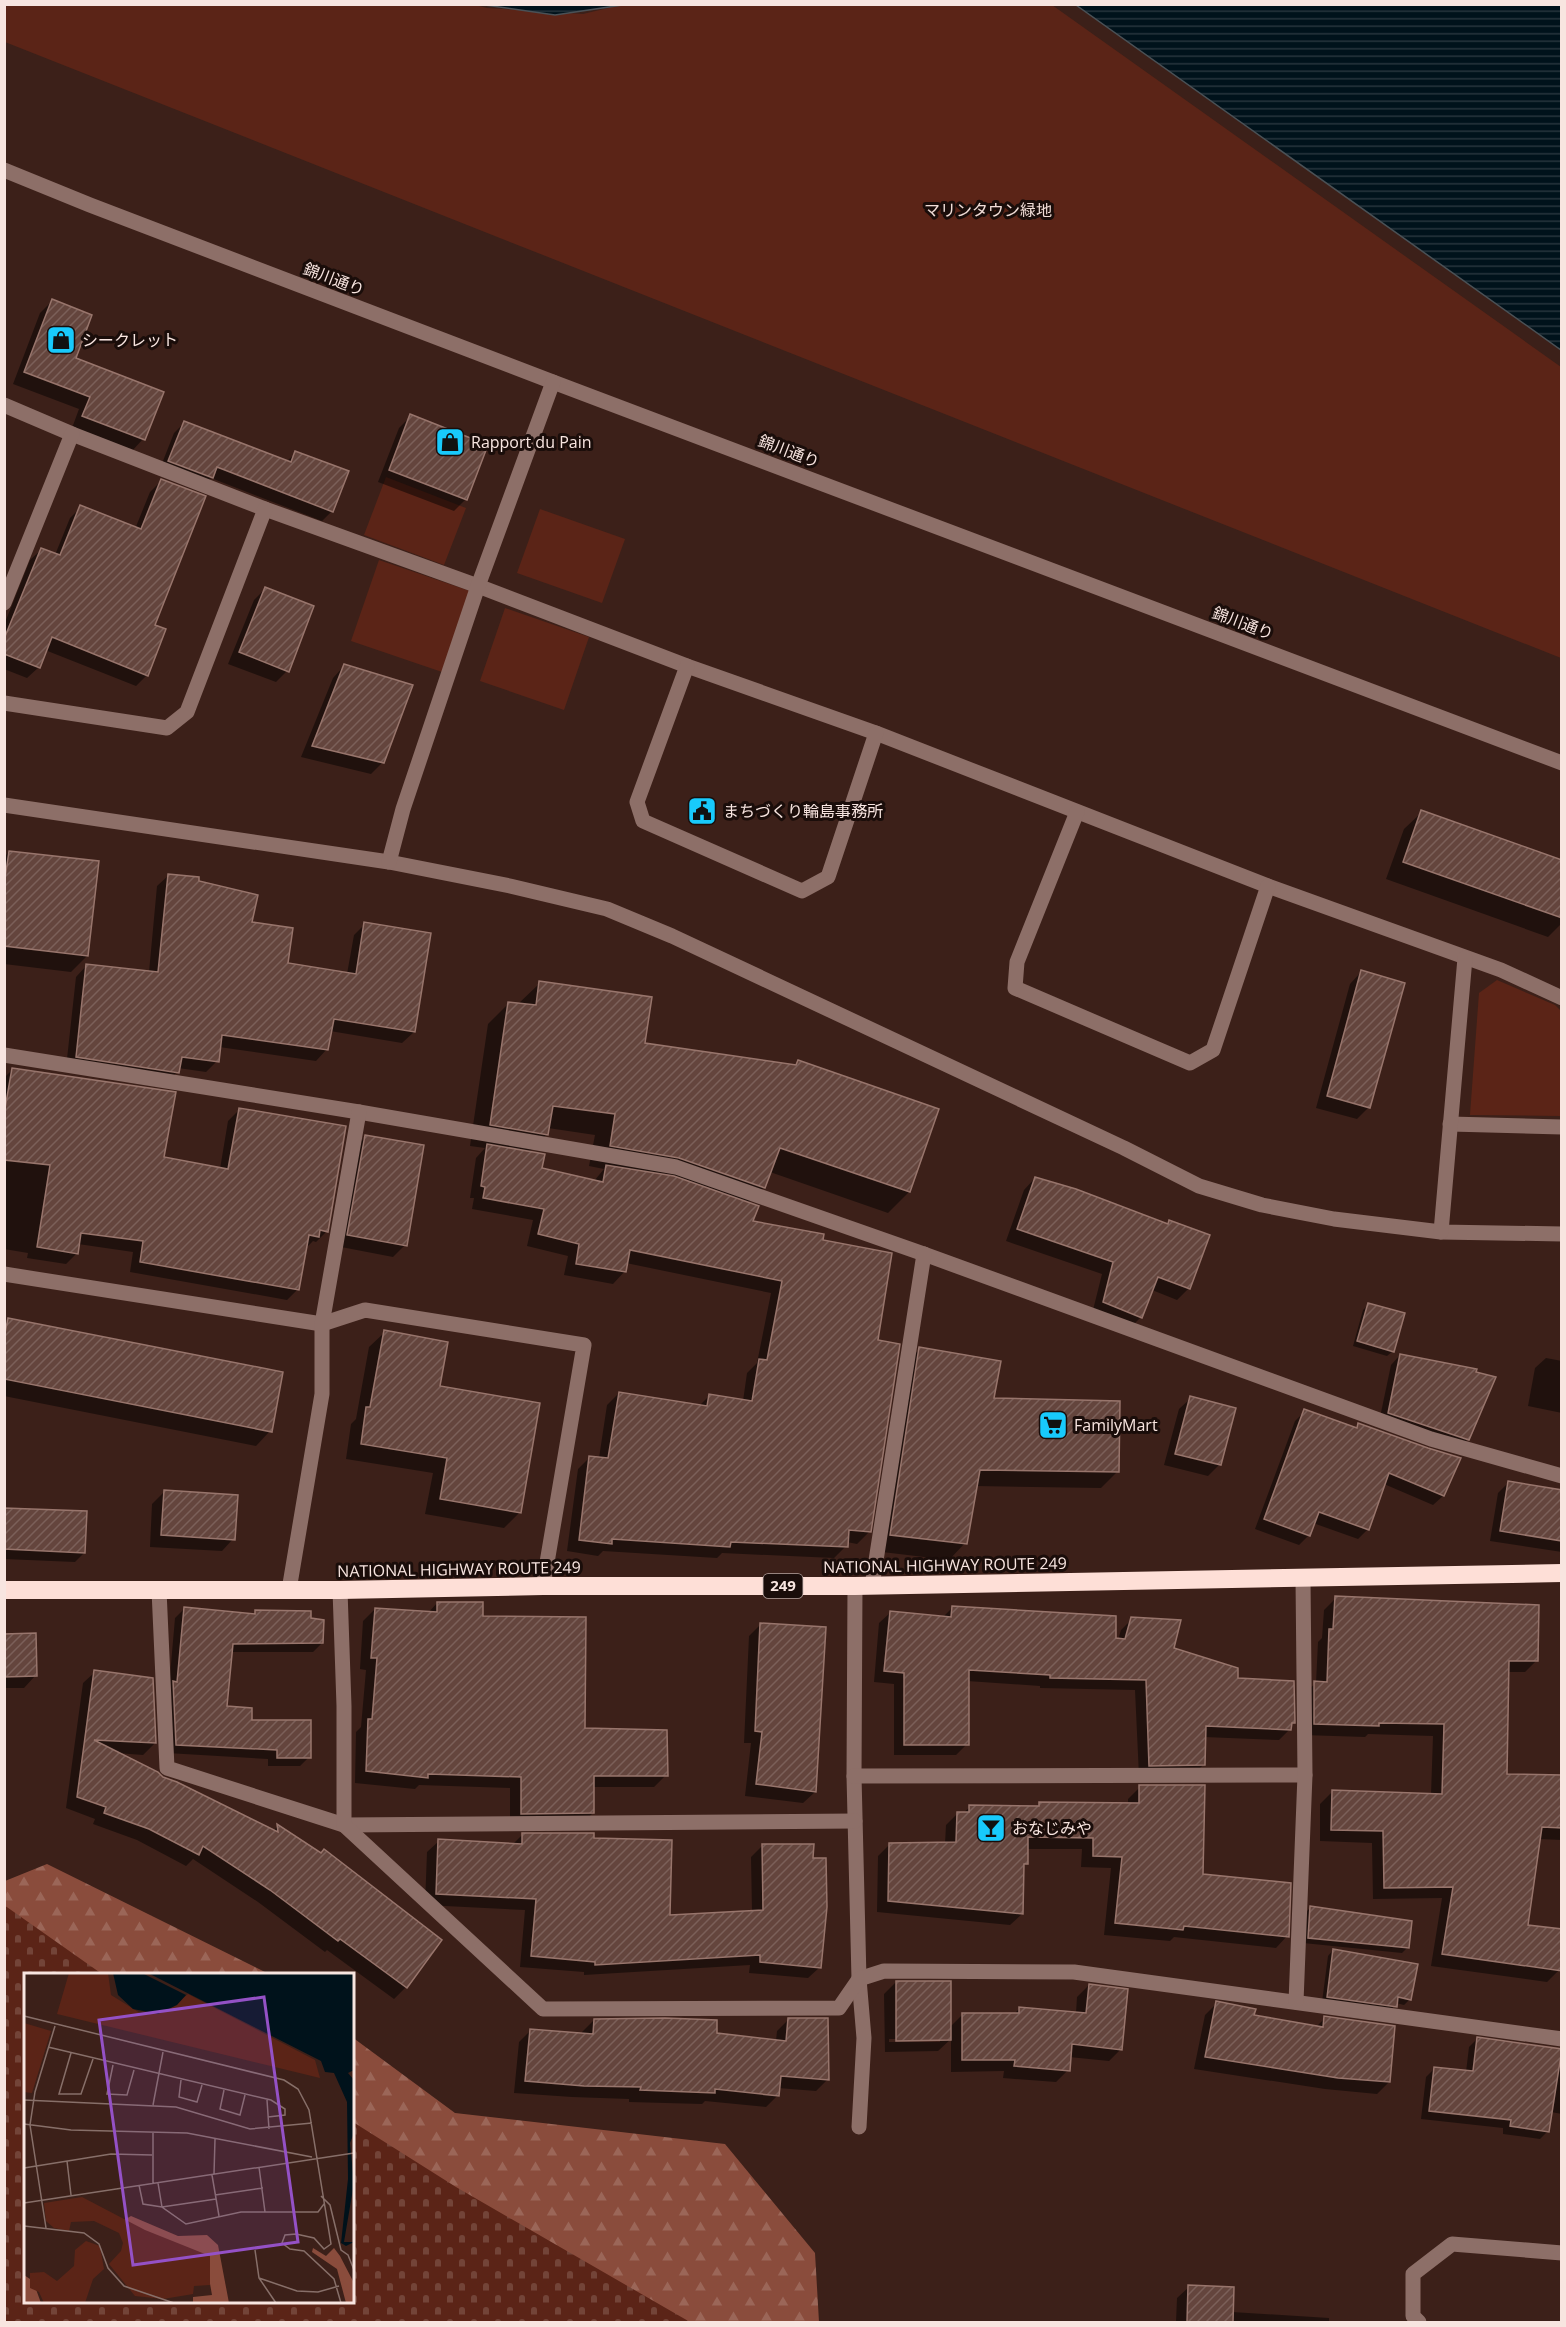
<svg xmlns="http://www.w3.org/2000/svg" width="1566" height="2327" viewBox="0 0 1566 2327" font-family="'Open Sans','Noto Sans JP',sans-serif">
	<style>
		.forest { fill: url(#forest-firs) }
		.cemetery { fill: url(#cemetery-stones) }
		.park { fill: #5b2417 }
		.water { fill: url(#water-rules); stroke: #4a5156; stroke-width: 1.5 }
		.shadow { fill: #0007; fill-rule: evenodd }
		.building { fill: url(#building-hatch); stroke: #98756c; stroke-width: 1.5 }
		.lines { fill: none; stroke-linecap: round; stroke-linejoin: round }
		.minor { stroke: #8d6f68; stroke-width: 15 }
		.highway { stroke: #fedfd7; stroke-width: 18 }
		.labels { text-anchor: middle; stroke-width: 6; stroke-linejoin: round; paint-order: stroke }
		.shield { fill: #1a0d0a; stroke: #b5a4a0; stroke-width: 1.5 }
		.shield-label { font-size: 15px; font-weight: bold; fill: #f8e5e0 }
		.park-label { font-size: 16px; fill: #f1ddd7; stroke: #1a0d0a }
		.street-label { font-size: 16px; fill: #f8e5e0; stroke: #1a0d0a }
		.poi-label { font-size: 16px; fill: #f8e5e0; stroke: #1a0d0a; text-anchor: start }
		.inset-road { fill: none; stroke: #876f69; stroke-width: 1.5 }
		.view { fill: #9451c6; fill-opacity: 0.15; stroke: #9451c6; stroke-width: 3 }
		.inset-edge { fill: none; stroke: #f8e5e0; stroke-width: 3 }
	</style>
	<defs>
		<pattern id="forest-firs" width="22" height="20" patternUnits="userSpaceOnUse" patternTransform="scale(1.5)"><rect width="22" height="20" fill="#8a4c3c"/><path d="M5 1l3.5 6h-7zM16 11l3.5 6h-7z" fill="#9b6658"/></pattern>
		<pattern id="cemetery-stones" width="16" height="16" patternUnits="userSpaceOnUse" patternTransform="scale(1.5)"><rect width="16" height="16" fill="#5b2417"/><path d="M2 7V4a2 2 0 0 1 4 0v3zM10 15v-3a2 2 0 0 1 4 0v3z" fill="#734438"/></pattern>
		<pattern id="water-rules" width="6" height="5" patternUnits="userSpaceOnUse" patternTransform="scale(1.5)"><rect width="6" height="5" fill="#00121b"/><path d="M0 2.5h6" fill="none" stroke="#26343c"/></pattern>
		<pattern id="building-hatch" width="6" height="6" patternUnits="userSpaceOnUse" patternTransform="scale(1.5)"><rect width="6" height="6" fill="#64453d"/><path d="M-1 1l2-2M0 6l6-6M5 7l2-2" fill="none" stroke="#7b6059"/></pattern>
	</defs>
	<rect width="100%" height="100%" fill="#3c2019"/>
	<!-- forest -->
	<g class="forest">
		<path d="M47,1864l222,110h-243v328l-21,20v-441z"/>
		<path d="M352,2037l103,76 270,31 90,109 4,69h-186l-280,-108z"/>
	</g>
	<!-- cemetery -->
	<path class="cemetery" d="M4,1905l98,69h-76v328h326l1,-180 103,65 234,135h-685z"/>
	<!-- park -->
	<g class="park">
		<path d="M471,4l16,4 96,6 42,-10 427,1 509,362v291l-1556,-616 -1,-37z"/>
		<path d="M386,477l80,31 -22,57 -80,-30z"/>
		<path d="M540,509l85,30 -23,64 -85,-30z"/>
		<path d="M379,560l91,31 -28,81 -91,-31z"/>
		<path d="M505,608l84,29 -25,73 -84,-29z"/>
		<path d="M1497,980l58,25 6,6v105l-91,-1 9,-122z"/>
	</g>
	<!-- water -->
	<g class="water">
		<path d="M485,5l137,-1v1l-67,10z"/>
		<path d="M1076,5h485v345z"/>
	</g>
	<!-- shadow -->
	<g class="shadow">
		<path d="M52,301l22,58 69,80 -11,12 -60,-23 7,-19 -66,-25 27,-71z"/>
		<path d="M411,416l55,83 -12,12 -76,-29 21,-54z"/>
		<path d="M184,423l102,39 10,-9 36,58 -10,10 -111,-43 -9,9 -43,-16 15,-38z"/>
		<path d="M161,481l-8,144 -6,50 -11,11 -91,-36 -6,17 -12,11 -23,-9v-44l26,-65 12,-11 13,6 15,-37 11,-11 54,22 15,-37z"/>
		<path d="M265,589l22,82 -11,11 -48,-18 26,-64z"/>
		<path d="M344,666l39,96 -12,12 -70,-17 32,-79z"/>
		<path d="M1422,812l140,49v62l-14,14 -162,-58 18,-50z"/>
		<path d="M9,852l78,104 -16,16 -67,-8v-107z"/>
		<path d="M169,875l28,7 53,42 36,41 61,9 7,-39 11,-11 49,108 -12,11 -72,-12 -3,18 -11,12 -97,-14 -2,14 -11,11 -28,-4 -1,4 -11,12 -100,-16 10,-91 11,-12 62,7 8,-86z"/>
		<path d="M1361,972l8,135 -12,12 -41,-11 34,-124z"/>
		<path d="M540,983l103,61 151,23 4,-5 139,48 -28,82 -21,21 -118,-41 -6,15 -17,17 4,18 70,19 55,101 -7,190 -12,12 -10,-2 -1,4 -12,12 -112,-5 -5,5 -114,-7 -5,5 -31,-5 11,-82 12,-12 9,1 8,-53 12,-12 80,13 11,-11 33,6 4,-28 10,-10 14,-70 -145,-30 -1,8 -12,13 -49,-9 4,-19 -41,-10 6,-26 -61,-11 2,-11h-4l6,-40 9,-10 -15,-2 18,-122 21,-21 9,1zM548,1128l47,7 -6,31 15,3 -10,12 -54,-11 -12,-17 19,-19z"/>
		<path d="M12,1070l151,89 57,10 8,-48 11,-11 88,121 -11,11 -3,-1 -6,6 -9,42 -11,11 -157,-28 3,-20 -55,-8 -1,9 -11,11 -39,-6 1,-5 -24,-4v-171z"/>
		<path d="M365,1137l40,108 -12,12 -57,-11 18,-97z"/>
		<path d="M1035,1178l131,47 4,-3 19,66 -12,12 -25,-10 -11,27 -12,12 -37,-15 10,-40 -96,-33 18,-51z"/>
		<path d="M1369,1304l24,47 -6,5 -34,-10 10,-36z"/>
		<path d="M9,1319l261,112 -14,15 -252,-50v-72z"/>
		<path d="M385,1332l53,55 100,18 -19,108 -15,15 -79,-14 8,-41 -87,-14 5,-35 5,-5 13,-72z"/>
		<path d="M920,1349l73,51 124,72 -16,16 -126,-2 -10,57 -16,17 -75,-9 29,-186z"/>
		<path d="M1400,1355l68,84 -10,9 -79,-26 12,-57z"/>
		<path d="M1546,1358l16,3v52l-34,-7 7,-38z"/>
		<path d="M1191,1398l29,66 -12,12 -44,-11 15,-56z"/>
		<path d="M1305,1411l50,18 4,-4 100,34 -16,37 -10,9 -49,-21 -16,45 -10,10 -45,-16 -4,12 -10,10 -44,-16 40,-108z"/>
		<path d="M1508,1483l54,9v60l-72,-11 8,-48z"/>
		<path d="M164,1492l69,47 -11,12 -72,-4 2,-43z"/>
		<path d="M4,1509l80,44 -9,9 -71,-3z"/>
		<path d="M1336,1598l201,62 -12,12h-18l-2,103 57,2v63l-23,-1 -12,87 32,44 -12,12 -116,-16 11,-68 -69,1 -1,-56 -52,-2v-37l12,-12 99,3 2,-59 -65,-2 -3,3 -62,-2 -1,-40 14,-12 2,-41 4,-4 2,-28z"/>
		<path d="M437,1603l44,15 103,112 82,45 -12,12h-61v26l-12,11 -71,1v-37l-91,-3 -4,4 -60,-6 1,-51 5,-5 5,-57 -6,-1 3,-48 12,-12 53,4z"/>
		<path d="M952,1608l166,32 3,-10 11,-11 40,30 64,30 57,43 -3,7 -11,11 -75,-3 -1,28 -11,11h-53l-4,-86 -95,-2v-2l-73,-5v63l-11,11h-62v-71l-20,-2 5,-59 12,-11 51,6z"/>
		<path d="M184,1609l69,6 3,-3 54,8 12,23 -9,9h-82l-6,56 84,49 -9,9h-32v-7l-101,-6 2,-66 6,-69z"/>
		<path d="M761,1624l54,168 -12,11 -58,-7 6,-53h-7l5,-107z"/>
		<path d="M4,1635l31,41 -11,12h-20z"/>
		<path d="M95,1672l60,71 -12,12 -26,-2 46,25 110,53 5,-5 162,114 -34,47 -12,12 -67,-49 -2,2 -67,-50 -65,-43 -7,7 -49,-26 -44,-16 2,-5 -29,-11 17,-125z"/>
		<path d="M1140,1787l62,89 85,60 -11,12 -102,-11 -4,4 -66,-6 7,-67 -30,-1 1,-18h-56v15l-3,3 -1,47 -12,11 -133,-13 1,-56 12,-12h55l1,-19 12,-12h5l7,-6 66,1 4,-4h88v-5z"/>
		<path d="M522,1835l71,5 75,77 84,-5 -1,-55 11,-11 49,13 9,108 -12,11 -59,-5 1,-8 -166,10v-3l-64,-5 5,-57 -100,-5 2,-53 12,-11 73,4z"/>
		<path d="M1310,1908l98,39 -6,6 -99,-10 2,-30z"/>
		<path d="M1333,1950l77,49 -6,6 -8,-2 -6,8 -68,-9 6,-46z"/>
		<path d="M896,1982l54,45 12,-12 52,-1 6,-6 56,5 1,-16 12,-12 32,64 -12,12 -40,-4 -1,13 -12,12 -53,-4 1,-7 -53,1v-33l-13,12 -53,1 -1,-58zM889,2039h51v3h-51z"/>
		<path d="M1217,2003l36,13 63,11 9,-9 64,64 -12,12 -52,-5 -131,-20 11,-54z"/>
		<path d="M789,2019l39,60 -12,12 -38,-3v7l-12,12 -61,-6 -3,3 -73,-2v-3l-57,-2 -58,-4 5,-51 11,-11 52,4v-3l12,-12 182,21 1,-10z"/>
		<path d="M1477,2039l85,16v59l-11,-2 -3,19 -8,8 -37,-5v-6l-82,-9 5,-42 8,-8 32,3 3,-25z"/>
		<path d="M1189,2287l43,25 97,6v4h-153l1,-24z"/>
	</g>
	<!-- building -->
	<g class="building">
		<path d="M52,299l40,16 -16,43 88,34 -19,48 -63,-24 8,-19 -66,-25z"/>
		<path d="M410,414l78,31 -21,55 -78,-30z"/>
		<path d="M184,421l107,41 4,-11 54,20 -16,41 -116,-45 -4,11 -45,-17z"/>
		<path d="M161,479l45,17 -51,129 11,4 -18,47 -96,-39 -12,31 -36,-14v-15l37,-91 19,7 20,-50 61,24z"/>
		<path d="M265,587l49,19 -25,66 -50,-20z"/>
		<path d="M344,664l69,21 -29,78 -72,-17z"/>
		<path d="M1421,810l141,50v58l-159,-56z"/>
		<path d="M9,851l90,10 -11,95 -84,-10v-61z"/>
		<path d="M168,874l31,3v4l59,14 -6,27 41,6 -5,35 68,11 8,-52 67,11 -16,99 -81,-13 -6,31 -106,-15 -3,27 -37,-5 -3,16 -103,-16 10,-93 72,8z"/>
		<path d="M1361,970l44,13 -35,125 -43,-12z"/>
		<path d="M539,981l113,16 -7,46 151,22 2,-5 141,49 -29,83 -130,-44 -15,40 -86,-30 -69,-12 5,-32 -62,-8 -5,29 -58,-10 18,-123 28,3z"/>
		<path d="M12,1068l164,24 -12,65 64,12 11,-61 107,18 -18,106 -8,-2 -1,7 -10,-2 -10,55 -159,-28 3,-21 -62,-8 -3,21 -41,-7 13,-82 -46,-5v-46z"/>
		<path d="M365,1135l59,10 -17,101 -60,-11z"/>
		<path d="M487,1144l58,10 -3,14 61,14 3,-17 68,11 85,30 -6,15 71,13 -1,6 69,13 -14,87 22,4 -29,188 -22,-2 -1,17 -117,-5 -1,5 -118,-8v5l-33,-4 10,-84 19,2 11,-66 88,14 2,-12 43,7 7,-42 8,1 15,-79 -152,-31 -4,22 -50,-8 3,-20 -41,-10 6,-25 -61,-11 2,-11 -4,-1z"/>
		<path d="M1035,1177l41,12 92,35 1,-4 41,15 -20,54 -32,-12 -16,41 -39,-16 10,-40 -96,-33z"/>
		<path d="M1368,1303l37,10 -11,39 -37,-11z"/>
		<path d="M8,1318l275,54 -11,60 -268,-53v-41z"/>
		<path d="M384,1330l64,12 -8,44 100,17 -19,110 -81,-14 7,-41 -86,-14 5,-37h4z"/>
		<path d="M919,1347l82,14 -7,37 126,3 -1,71 -139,-2 -13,74 -77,-9z"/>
		<path d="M1400,1354l77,15 -1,3 20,5 -27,63 -81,-27z"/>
		<path d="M1190,1396l46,12 -15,57 -46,-11z"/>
		<path d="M1304,1409l53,19 1,-5 70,25 33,10 -17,38 -55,-23 -20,57 -50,-18 -9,24 -46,-17z"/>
		<path d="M1508,1481l54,9v51l-62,-10z"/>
		<path d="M164,1490l74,5 -3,45 -74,-5z"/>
		<path d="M4,1508l83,3 -2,42 -81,-4z"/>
		<path d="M1335,1596l204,9 -1,56h-29l-2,113 55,1v53l-20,-1 -14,98 34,4v42l-120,-17 11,-67 -69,1 -1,-57 -52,-1 1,-40 110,4 2,-70 -65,-1v3l-65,-2v-43l13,1 2,-53h4z"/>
		<path d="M437,1602h46v14l103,1 -1,111 82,2 1,46h-74v37l-73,1v-37l-93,-3v4l-62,-7 2,-52h4l5,-61h-6l4,-50 62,4z"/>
		<path d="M952,1606l164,10v22l9,1 6,-22 50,3 -7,28 64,20v10l56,3 1,42h-3l-1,7 -85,-4 -1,39 -56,1 -3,-86 -96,-2v-3l-81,-5v75h-65v-72l-20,-2 6,-60 61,6z"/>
		<path d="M184,1607l71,7v-4l56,1v7l13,2 -1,23 -90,1 -6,62 25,2v12h59v38h-34v-8l-101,-5 -3,-64 4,1z"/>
		<path d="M760,1623l66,4 -10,165 -60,-8 6,-52 -7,-1z"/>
		<path d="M36,1633l1,43 -33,1v-43z"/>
		<path d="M94,1670l59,8 3,65 -62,-3 64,32 5,5 14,5 101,50 -1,-8 44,29 3,-4 118,91 -35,48 -67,-49 -2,2 -68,-51 -67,-44 -4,9 -50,-26 -45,-16 2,-6 -29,-10z"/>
		<path d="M1139,1785h66l-2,89 88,9 -2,54 -105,-11 -1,4 -68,-7 7,-66 -29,-1v-18l-65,-1v27h-4l-1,50 -135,-13 1,-58 67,-1 1,-30h12v-7l70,1v-4l100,1z"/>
		<path d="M522,1833h72v5l78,2 -2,75 93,-5 -1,-66h52l-1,14h13l1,49 -6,61 -61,-6v-7l-165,10v-3l-64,-6 5,-57 -100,-5 2,-55 84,5z"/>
		<path d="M1310,1906l102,15 -3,27 -101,-10z"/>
		<path d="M1333,1949l85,15 -7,36 -13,-3 -1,10 -70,-10z"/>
		<path d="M896,1981h55v59l-55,1z"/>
		<path d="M1089,1984l39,5 -6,61 -50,-6 -2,27 -56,-5 1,-6h-53v-47h57v-6l67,6z"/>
		<path d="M1216,2001l40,8 -2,6 69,12 1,-11 71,10 -5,56 -52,-4 -133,-21z"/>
		<path d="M665,2018l52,2v13l69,8 2,-23h40l1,62 -48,-4 -2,20 -64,-7v4l-75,-3 1,-3 -57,-1 -59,-5 5,-52 63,5 1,-15z"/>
		<path d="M1477,2037l85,12 -13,83 -39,-6 1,-6 -82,-9 5,-44 39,4z"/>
		<path d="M1188,2285l46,2 -1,35h-46z"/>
	</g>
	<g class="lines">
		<!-- minor -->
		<g class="minor">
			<path d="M4,170l86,35 463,177 1009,381"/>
			<path d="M4,405l68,29 193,75 213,77 209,80 189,67 392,153 233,84 61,28"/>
			<path d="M4,603l68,-169"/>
			<path d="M687,666l-50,136 6,19 159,70 26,-14 48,-144"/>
			<path d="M4,703l163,25 20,-16 78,-203"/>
			<path d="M4,805l385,57 121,24 97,23 65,27 452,212 75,38 63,19 72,14 107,13 121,2"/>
			<path d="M1077,812l-60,150 -2,26 175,75 23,-13 55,-164"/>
			<path d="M389,862l14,-53 75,-223 75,-204"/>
			<path d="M4,1055l355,57 317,55 248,87 507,185 131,37"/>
			<path d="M1450,1124l112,3"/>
			<path d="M1441,1232l24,-274"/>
			<path d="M4,1274l318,50 43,-14 219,35 -41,241"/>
			<path d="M855,1586l-1,190 5,203 5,59 -5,89"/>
			<path d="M872,1586l52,-332"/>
			<path d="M159,1590l8,178 177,57 511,-4"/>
			<path d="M289,1590l33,-196v-70l37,-212"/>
			<path d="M340,1590l4,116v119l199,184 296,-1 20,-29 25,-8 190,1 488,67"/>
			<path d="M854,1776l451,-1"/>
			<path d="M1296,2002l9,-227 -2,-196"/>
			<path d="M1419,2322l-6,-6v-42l39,-30 110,9"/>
		</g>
		<!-- highway -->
		<path class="highway" d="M4,1590h336l203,-4h312l707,-13"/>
	</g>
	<!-- icons -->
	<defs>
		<g id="shop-square" transform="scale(1.5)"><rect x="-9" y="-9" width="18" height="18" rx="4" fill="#18cafc" stroke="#1a0d0a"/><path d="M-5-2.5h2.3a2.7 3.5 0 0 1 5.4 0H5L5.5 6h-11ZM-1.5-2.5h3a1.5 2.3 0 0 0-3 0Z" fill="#111"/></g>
		<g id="civic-square" transform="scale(1.5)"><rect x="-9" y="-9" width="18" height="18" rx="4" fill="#18cafc" stroke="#1a0d0a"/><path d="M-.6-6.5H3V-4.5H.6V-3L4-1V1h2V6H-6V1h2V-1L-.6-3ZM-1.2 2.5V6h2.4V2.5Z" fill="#111"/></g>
		<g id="supermarket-square" transform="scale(1.5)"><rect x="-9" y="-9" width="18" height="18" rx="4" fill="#18cafc" stroke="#1a0d0a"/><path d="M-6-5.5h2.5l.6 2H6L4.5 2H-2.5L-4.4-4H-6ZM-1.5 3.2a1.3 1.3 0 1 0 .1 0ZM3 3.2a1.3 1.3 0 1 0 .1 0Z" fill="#111"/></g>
		<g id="bar-square" transform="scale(1.5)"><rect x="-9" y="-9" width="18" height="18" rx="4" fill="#18cafc" stroke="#1a0d0a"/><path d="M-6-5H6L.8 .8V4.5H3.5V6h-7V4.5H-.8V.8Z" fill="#111"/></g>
	</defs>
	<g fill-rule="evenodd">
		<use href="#shop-square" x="61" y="340"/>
		<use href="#shop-square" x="450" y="442"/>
		<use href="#civic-square" x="702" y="811"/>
		<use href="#supermarket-square" x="1053" y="1425"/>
		<use href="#bar-square" x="991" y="1828"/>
	</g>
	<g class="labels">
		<!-- shield labels -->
		<rect class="shield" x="763.5" y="1574" width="39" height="24" rx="4.5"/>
		<g class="shield-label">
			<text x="783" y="1591">249</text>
		</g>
		<!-- park labels -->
		<g class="park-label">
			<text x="988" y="216">マリンタウン緑地</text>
		</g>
		<!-- street labels -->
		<g class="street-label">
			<text transform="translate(334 279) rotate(21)" y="6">錦川通り</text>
			<text transform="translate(789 451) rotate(21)" y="6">錦川通り</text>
			<text transform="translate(1243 623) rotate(21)" y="6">錦川通り</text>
			<text transform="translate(945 1565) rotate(-1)" y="6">NATIONAL HIGHWAY ROUTE 249</text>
			<text transform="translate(459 1569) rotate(-1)" y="6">NATIONAL HIGHWAY ROUTE 249</text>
		</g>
		<!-- poi labels -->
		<g class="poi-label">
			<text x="82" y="346">シークレット</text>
			<text x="471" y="448">Rapport du Pain</text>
			<text x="723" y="817">まちづくり輪島事務所</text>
			<text x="1074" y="1431">FamilyMart</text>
			<text x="1012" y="1834">おなじみや</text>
		</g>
	</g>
	<!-- overview -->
	<g transform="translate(24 1973)">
		<rect width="330" height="330" fill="#3c2019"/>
		<path d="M107,243l47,20 29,-1 11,10 11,58h-36v-6l19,-2 -6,-34 -87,-38zM289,275l13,8 8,-8 6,8 14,27v20h-8l-9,-34 -25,-17zM0,302l9,6 8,22h-17z" fill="#8a4c3c"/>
		<path d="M58,224l63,33 65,26v29l-16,1 -1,8 -30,5 -28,-3 -26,-32 12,-13 2,-8 -4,-10 -25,-12 -23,1 -2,9 -15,-3 -8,-7 -2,-18zM62,268l14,5 4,23 -11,10 -8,24h-41l-5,-11 -9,-4v-15l14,-1 13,9 17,-15 1,-16z" fill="#5b2417"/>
		<path d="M45,0h39l3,22 29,18 27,-2 21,-17 127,66 5,18 -263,-64zM0,50l27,8 -19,62 -8,-1z" fill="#5b2417"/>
		<path d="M330,0v97l-6,3 6,7v53l-4,10 4,40 -10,59h10l-8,4 -5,-3 7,-64 -1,-77 -13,-29 -9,-1 -4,-11 -171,-87zM120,1l42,21 -9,10 -19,9 -25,-5 -15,-14 -5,-22z" fill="#00121b"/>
		<path class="inset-road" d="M0,43l260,64 14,9 11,21 22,134 -7,5 -10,-11 -18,-4 -11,1 -3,8 8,6 14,2 30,28 7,24M24,74l223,53 14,9v6l-17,2M47,80l-12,41h22l12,-35M89,92l-6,29 20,1 7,-25M157,107l-2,17 18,5 5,-17M200,117l-4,19 20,6 5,-20M0,127l152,7 74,22 62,-6M243,127l2,29M129,132l10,-53M0,151l47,6 116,3 125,24M43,188l4,34M235,194l6,45M0,195l87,-14 41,1M190,201l1,-35M188,202l7,41M129,210v-51M134,210l4,24 24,17 55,-12h77l6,-8M115,212l4,19 19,3 54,-8M191,222l48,-7M297,223l9,9 11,45 7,5 6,15M0,230l330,-50M0,253l60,7 15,11 9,24 16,18 50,17M22,255l-16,-103 5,-33 20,-66M231,277l4,28 17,25M235,305l38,13 21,1 21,-6"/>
		<path class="view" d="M240,24l34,245 -165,23 -34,-245z"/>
		<rect width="330" height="330" class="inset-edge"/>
	</g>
	<!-- border -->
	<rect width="1566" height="2327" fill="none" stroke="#f8e5e0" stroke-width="12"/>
</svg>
